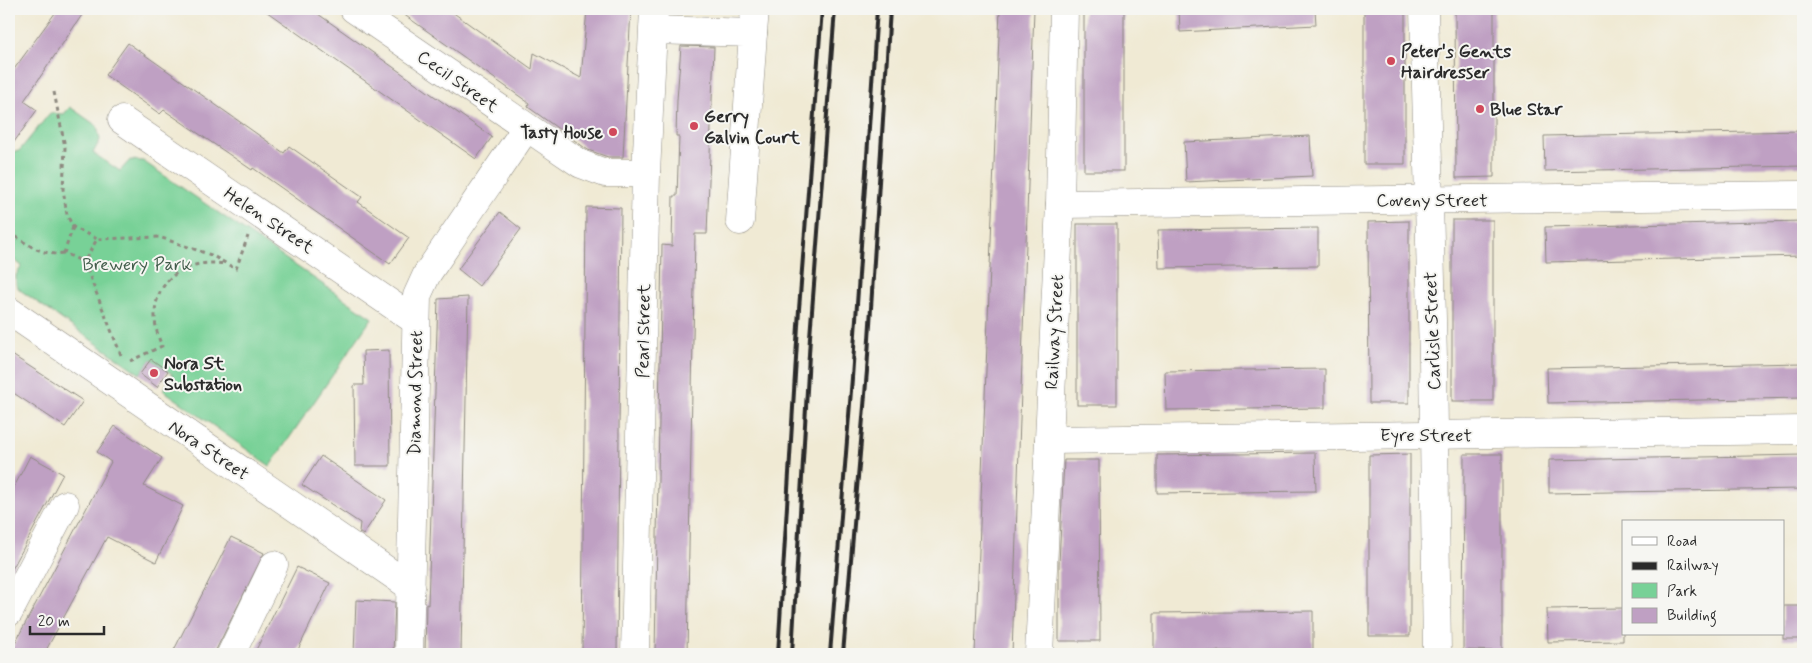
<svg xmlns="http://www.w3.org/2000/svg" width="1812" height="663" viewBox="0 0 1812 663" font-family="Mynerve,sans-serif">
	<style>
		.green { fill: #78d197; stroke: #527e61 }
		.building { fill: #bfa0c3 }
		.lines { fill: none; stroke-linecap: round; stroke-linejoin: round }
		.minor-casing { stroke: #8e8a80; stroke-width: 29 }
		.path { stroke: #8e8a80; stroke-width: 3; stroke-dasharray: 4 4; stroke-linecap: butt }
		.minor { stroke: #fff; stroke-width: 28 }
		.rail { stroke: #2b2b2b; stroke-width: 4 }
		.poi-dot { fill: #d1495b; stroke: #f6f6f2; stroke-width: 2 }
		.labels { text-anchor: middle; stroke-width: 4; stroke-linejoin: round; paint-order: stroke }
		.poi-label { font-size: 18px; font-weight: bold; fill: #2b2b2b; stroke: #f6f6f2; text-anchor: start }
		.street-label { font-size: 18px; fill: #2b2b2b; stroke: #f6f6f2 }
		.park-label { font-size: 18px; fill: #425d4b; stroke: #f6f6f2 }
	</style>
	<rect width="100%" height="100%" fill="#f6f6f2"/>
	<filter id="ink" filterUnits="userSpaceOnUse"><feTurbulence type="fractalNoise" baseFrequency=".02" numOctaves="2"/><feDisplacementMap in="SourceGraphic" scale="10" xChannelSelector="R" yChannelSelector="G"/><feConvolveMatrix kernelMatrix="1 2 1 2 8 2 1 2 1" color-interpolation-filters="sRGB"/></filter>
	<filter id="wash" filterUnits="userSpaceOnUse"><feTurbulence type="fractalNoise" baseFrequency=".0096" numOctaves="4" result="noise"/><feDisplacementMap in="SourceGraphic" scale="20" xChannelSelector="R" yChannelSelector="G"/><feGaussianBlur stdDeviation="1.12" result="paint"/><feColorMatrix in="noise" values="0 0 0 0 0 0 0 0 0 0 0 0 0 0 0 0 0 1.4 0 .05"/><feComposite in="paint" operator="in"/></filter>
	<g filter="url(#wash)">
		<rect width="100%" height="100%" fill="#f0ead4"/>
		<!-- green -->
		<path class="green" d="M70,107l27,19 3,14 -7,13 27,18 10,-11 13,1 229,157 -102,148 -107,-76 10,-15 -22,-16 -11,15 -120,-84 -4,-5v-10l6,-9 -13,-10v-103l10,-2 31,-38 14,1z"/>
		<g id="blocks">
			<!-- building -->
			<g class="building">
				<path d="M58,9h28l-62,92 13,9 -28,39v-73z"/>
				<path d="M263,9h48l181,128 -16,22z"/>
				<path d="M396,9h52l84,60 2,-16 47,25 6,-69h44l-8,148h-15l-20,-7 -60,-43 1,-4z"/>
				<path d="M1000,9h34l-22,645h-37z"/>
				<rect x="1084" y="9" width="40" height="162"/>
				<path d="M1179,9h136l1,16 -136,7z"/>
				<rect x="1364" y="9" width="41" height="155"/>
				<path d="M1455,9h39v168l-38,1z"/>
				<path d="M128,43l156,110 5,-7 73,51 -4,5 51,36 -19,26 -137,-96 -1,2 -88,-60 -4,4 -55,-39z"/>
				<path d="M681,46l33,1 -7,187h-12l-8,420h-32l7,-409 10,1 1,-50h4l2,-60h-3l1,-36z"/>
				<path d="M1803,131v35l-258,5 -1,-35z"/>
				<path d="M1310,136l2,40 -126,6 -2,-40z"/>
				<path d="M586,207l35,1 -4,446h-35z"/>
				<path d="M500,212l21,17 -42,57 -21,-17z"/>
				<rect x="1452" y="220" width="41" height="181"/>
				<path d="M1409,221v182h-40l-1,-181z"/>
				<path d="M1803,221v35l-257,6 -1,-35z"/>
				<rect x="1077" y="224" width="40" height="181"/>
				<path d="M1318,228v38l-159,2 -1,-38z"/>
				<path d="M468,297l-7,357h-36l1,-50 2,1 10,-306z"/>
				<path d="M389,350l1,116h-35l-1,-81h10l-1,-34z"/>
				<path d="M9,353l74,48 -18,26 -56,-37z"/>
				<path d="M151,359l17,12 -11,16 -17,-13z"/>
				<path d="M1803,363v35l-255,5 -1,-35z"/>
				<path d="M1325,369v39l-159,2 -1,-39z"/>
				<path d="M115,426l47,32 -18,28 39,20 -27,56 -49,-25 -63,117h-35l102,-192 -14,-10z"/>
				<path d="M1315,453l1,38 -159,2v-38z"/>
				<path d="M1410,454v182h-41v-181z"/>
				<path d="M1464,454h38v197l-39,-1z"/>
				<path d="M1803,455v34l-254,4v-33z"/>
				<path d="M30,456l33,18 -54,101v-78z"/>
				<path d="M321,456l65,44 -23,35 -4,-3 1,-9 -58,-38z"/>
				<path d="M1064,460h35l1,181h-41v-77z"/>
				<path d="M231,537l33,16 -50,101h-42z"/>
				<path d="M297,567l33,16 -34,71h-42z"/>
				<path d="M356,600l39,2 -2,52h-39z"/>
				<rect x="1783" y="606" width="20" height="33"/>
				<path d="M1623,608v33l-75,1 -1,-33z"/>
				<path d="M1313,611v39l-159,2v-39z"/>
			</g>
		</g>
	</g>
	<g filter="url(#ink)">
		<use href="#blocks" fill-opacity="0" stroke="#8e8a80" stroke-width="1"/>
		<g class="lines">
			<!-- minor casing -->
			<g class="minor-casing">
				<g id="minor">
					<path d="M354,9l227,155 24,9h41"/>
					<path d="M1424,9l9,349 4,296"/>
					<path d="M654,30l99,3 -13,188"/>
					<path d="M753,33l2,-24"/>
					<path d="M122,120l294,201"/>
					<path d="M1060,204l743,-9"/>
					<path d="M9,311l402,276"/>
					<path d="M1049,440l754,-10"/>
					<path d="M9,612l56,-107"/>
					<path d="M231,654l43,-89"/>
					<path d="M409,654l8,-358 10,-22 99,-146"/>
					<path d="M635,654l11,-481 8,-164"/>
					<path d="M1039,654l21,-450 4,-195"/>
				</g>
			</g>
			<!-- path -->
			<g class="path">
				<path d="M54,92l11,55 -2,42 4,26 6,12 24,12"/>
				<path d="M73,227l-9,26 20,9"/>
				<path d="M9,232c17,11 33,25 55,21"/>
				<path d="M121,355l-37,-93 13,-23 62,-2 52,18 25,14 12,-33"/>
				<path d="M130,361l32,-15c-22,-49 10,-90 63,-82"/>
			</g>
			<!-- minor -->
			<use href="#minor" class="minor"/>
			<!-- rail -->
			<g class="rail">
				<path d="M778,654l21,-345 23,-300"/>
				<path d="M792,654l18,-317 25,-328"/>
				<path d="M830,654l22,-276 25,-369"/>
				<path d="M843,654l24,-283 23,-362"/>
			</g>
		</g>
	</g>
	<!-- markers -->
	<g class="poi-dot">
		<circle cx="1391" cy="61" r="5"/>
		<circle cx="1480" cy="109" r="5"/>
		<circle cx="694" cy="126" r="5"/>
		<circle cx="613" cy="132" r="5"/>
		<circle cx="154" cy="373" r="5"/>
	</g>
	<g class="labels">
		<!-- poi labels -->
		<g class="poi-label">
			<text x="1401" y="57">Peter's Gents<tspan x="1401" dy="21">Hairdresser</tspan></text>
			<text x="1490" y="115">Blue Star</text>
			<text x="704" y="122">Gerry<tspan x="704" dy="21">Galvin Court</tspan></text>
			<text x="603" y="138" text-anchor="end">Tasty House</text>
			<text x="164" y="369">Nora St<tspan x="164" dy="21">Substation</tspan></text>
		</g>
		<!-- street labels -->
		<g class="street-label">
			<text transform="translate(458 81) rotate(35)" y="6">Cecil Street</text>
			<text x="1432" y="206">Coveny Street</text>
			<text transform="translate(269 220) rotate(34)" y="6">Helen Street</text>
			<text transform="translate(643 331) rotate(-89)" y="6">Pearl Street</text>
			<text transform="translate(1432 331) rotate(-92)" y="6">Carlisle Street</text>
			<text transform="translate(1054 332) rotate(-87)" y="6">Railway Street</text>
			<text transform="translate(415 393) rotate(-89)" y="6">Diamond Street</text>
			<text x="1426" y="441">Eyre Street</text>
			<text transform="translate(209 450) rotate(34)" y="6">Nora Street</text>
		</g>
		<!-- park labels -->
		<g class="park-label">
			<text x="137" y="270">Brewery Park</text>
		</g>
	</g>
	<!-- margin -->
	<rect width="1812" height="663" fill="none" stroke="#f6f6f2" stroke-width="30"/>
	<!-- legend -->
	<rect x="1622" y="520" width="162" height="115" fill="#f6f6f2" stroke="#a5a5a2"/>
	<rect x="1632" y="537" width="25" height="8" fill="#ffffff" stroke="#a5a5a2"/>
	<text x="1667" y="546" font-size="15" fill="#2b2b2b">Road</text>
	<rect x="1632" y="562" width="25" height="8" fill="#2b2b2b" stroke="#a5a5a2"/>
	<text x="1667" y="570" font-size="15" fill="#2b2b2b">Railway</text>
	<rect x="1632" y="583" width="25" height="15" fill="#78d197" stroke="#a5a5a2"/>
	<text x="1667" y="596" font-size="15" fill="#2b2b2b">Park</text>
	<rect x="1632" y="608" width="25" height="15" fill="#bfa0c3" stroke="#a5a5a2"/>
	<text x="1667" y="620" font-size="15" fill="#2b2b2b">Building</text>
	<!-- scale -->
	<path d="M30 626v8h74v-8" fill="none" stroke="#2b2b2b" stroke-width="2.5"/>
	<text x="38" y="626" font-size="15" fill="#2b2b2b" stroke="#f6f6f2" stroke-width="4" paint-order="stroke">20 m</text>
</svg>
